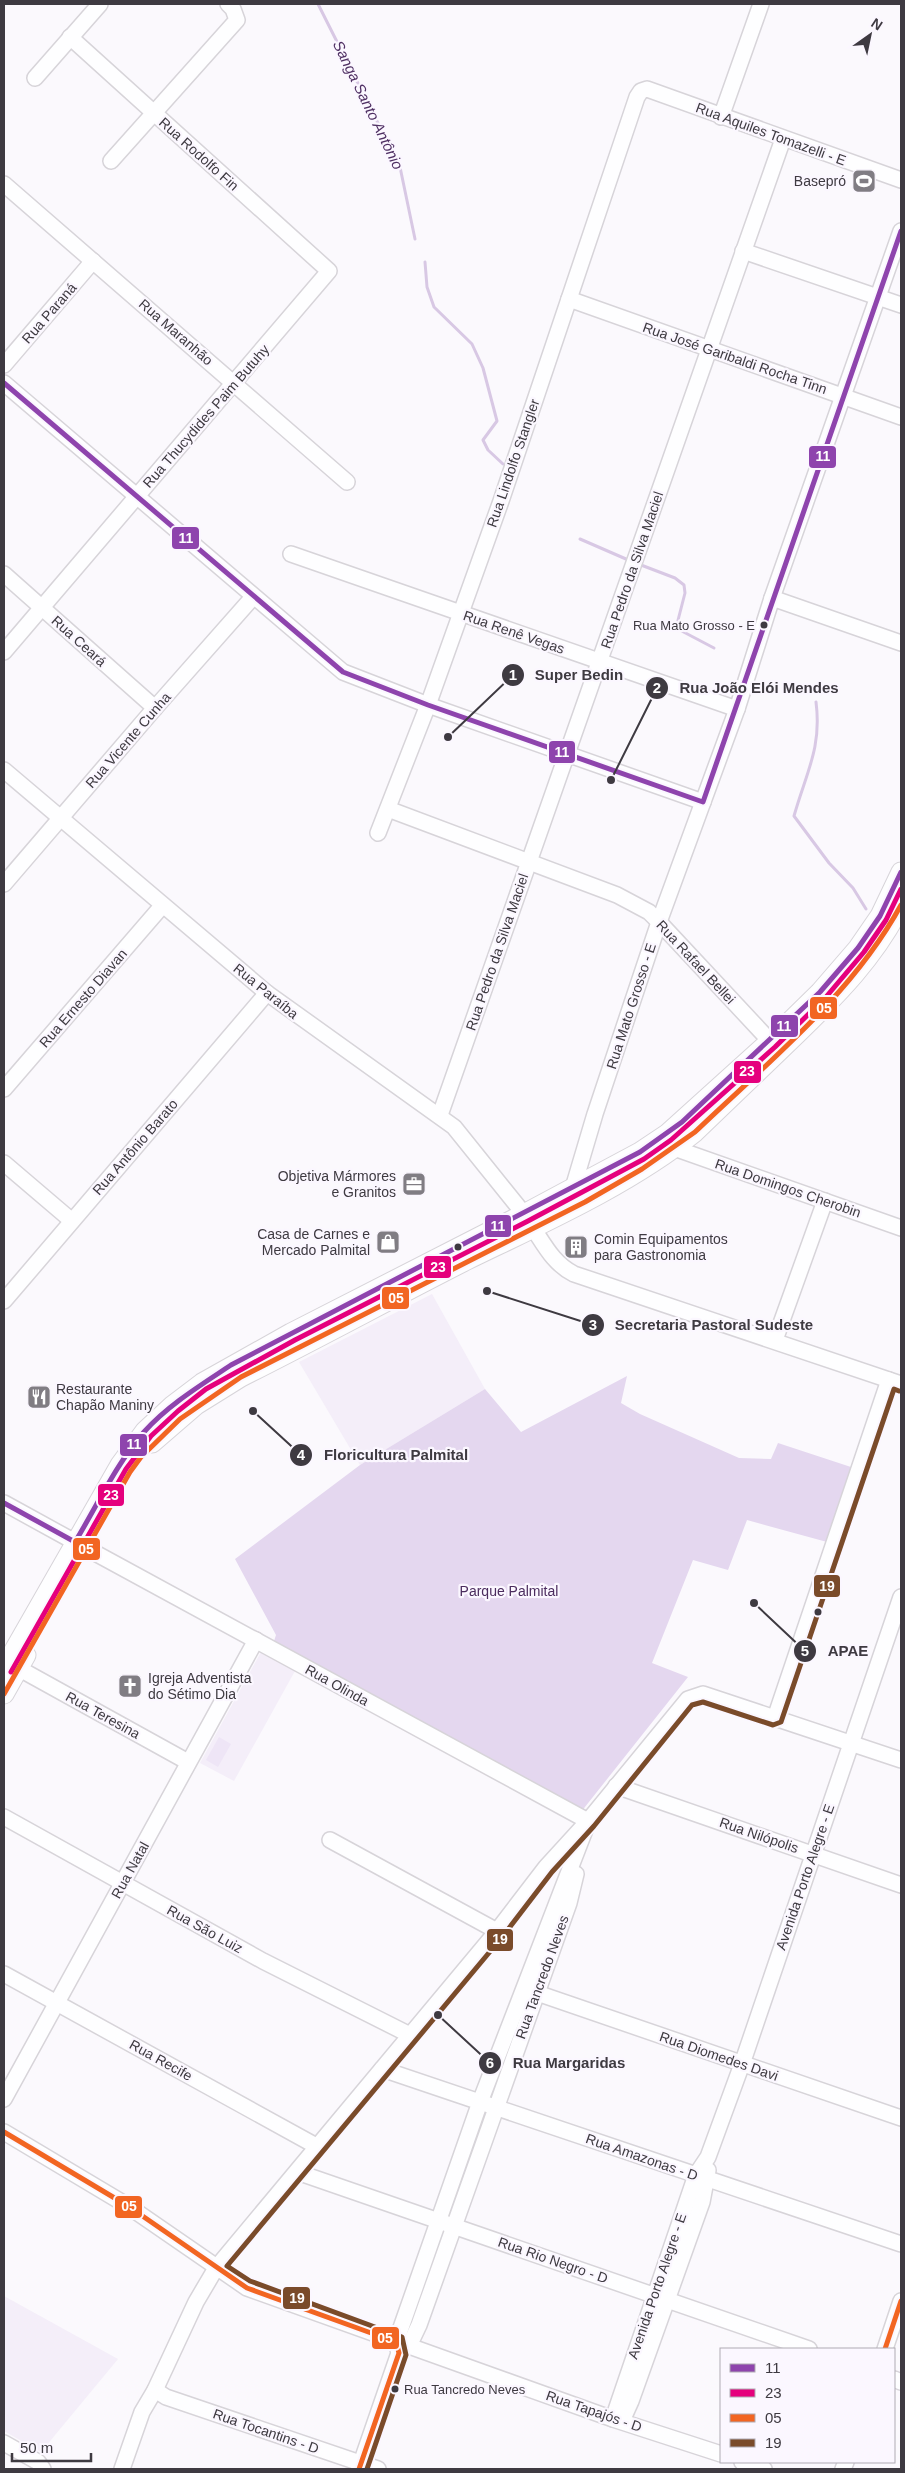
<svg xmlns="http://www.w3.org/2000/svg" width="905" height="2473" viewBox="0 0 905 2473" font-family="Helvetica,sans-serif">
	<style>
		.built { fill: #f4eef9 }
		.green { fill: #eee5f6 }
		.forest { fill: #e4d7ef }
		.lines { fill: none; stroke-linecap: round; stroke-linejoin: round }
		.stream { stroke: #d8c8e4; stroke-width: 3 }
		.minor-casing { stroke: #d7d4d9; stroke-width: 18 }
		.major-casing { stroke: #d7d4d9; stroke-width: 21 }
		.minor { stroke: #fefeff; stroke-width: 15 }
		.major { stroke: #fefeff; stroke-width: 19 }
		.bus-1-casing { stroke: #fbf7ff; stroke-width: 9 }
		.bus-2-casing { stroke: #fbf7ff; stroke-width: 9 }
		.bus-3-casing { stroke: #fbf7ff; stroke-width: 9 }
		.bus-4-casing { stroke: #fbf7ff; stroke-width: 9 }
		.bus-1 { stroke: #8e44ad; stroke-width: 5 }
		.bus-2 { stroke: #e5007d; stroke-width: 5 }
		.bus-3 { stroke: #f26522; stroke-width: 5 }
		.bus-4 { stroke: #7a4b2a; stroke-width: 5 }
		.bus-dot { fill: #3e3a41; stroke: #fbf7ff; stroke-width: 2 }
		.labels { text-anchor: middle; stroke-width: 4.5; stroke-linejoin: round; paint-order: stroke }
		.bus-label { font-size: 13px; fill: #3e3a41; stroke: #fbf7ff; text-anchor: end }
		.street-label { font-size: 14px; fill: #3e3a41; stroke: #fbf7ff }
		.poi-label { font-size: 14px; fill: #3e3a41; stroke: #fbf7ff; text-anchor: end }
		.park-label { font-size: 14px; fill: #4b2c5e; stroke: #fbf7ff }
		.water-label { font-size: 15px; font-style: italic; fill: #4f3063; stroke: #fbf7ff }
		.leader { fill: none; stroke: #3e3a41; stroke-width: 2 }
		.callout-dot { fill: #3e3a41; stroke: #fbf7ff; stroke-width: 2 }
		.mark-label { font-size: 15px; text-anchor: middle; font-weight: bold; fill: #fff }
		.callout-label { font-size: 15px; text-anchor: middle; font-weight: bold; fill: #3e3a41; stroke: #fbf7ff; stroke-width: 4.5; stroke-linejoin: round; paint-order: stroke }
		.line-badge { stroke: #fbf7ff; stroke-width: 2 }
		.badge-label { font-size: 14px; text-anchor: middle; font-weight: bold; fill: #fff }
	</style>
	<rect width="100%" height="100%" fill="#fbf9fd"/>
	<!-- built -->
	<g class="built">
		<path d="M432,1294l53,95 -125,76 -61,-103z"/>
		<path d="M261,1652l34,19 -61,110 -34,-18z"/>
		<path d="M4,2296l114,63 -77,93 -37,-21z"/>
	</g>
	<!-- green -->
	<path class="green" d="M219,1737l12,7 -13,23 -12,-7z"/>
	<!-- forest -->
	<path class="forest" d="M627,1376l-6,27 19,11 99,44 32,1 7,-16 76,25 -27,74 -80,-22 -19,50 -35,-10 -41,103 36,14 -107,135 -308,-168 3,-9 -41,-76 125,-94 125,-76 36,43z"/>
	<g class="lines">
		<!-- stream -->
		<g class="stream">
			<path d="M318,4l82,163 15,72"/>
			<path d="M425,262l2,25 7,20 38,37 11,24 14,53 -14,19 5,10 15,14"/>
			<path d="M580,539l46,20"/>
			<path d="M641,565l34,13 9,7 1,8 -9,35 38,20"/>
			<path d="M816,702c6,46 -10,71 -22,114l35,47 24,25 13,21"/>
		</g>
		<!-- minor casing -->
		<g class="minor-casing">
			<g id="minor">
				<path d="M35,78l65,-74"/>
				<path d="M721,117l40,-113"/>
				<path d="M111,161l126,-141 -4,-11 -5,-5"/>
				<path d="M4,184l343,298"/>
				<path d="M743,251l158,54"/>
				<path d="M569,299l332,118"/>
				<path d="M4,365l89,-104"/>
				<path d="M4,383l339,289 85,33 275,97"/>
				<path d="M291,554l446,155"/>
				<path d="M4,574l151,134"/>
				<path d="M772,598l129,45"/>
				<path d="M4,652l325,-381 -259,-234"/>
				<path d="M4,770l263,223 187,134 70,87"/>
				<path d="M388,809l229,86 32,17 10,10 111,119"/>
				<path d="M378,833l50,-128 73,-204 136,-404 4,-6 6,-2 254,91"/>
				<path d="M4,884l151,-176 98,-111"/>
				<path d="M4,1089l158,-183"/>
				<path d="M440,1115l343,-976"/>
				<path d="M674,1148l227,80"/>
				<path d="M4,1163l68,58"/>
				<path d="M573,1188l22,-74 64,-192 78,-213 35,-111 129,-367"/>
				<path d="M533,1228c12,18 21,36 41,46l327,110"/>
				<path d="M4,1301l263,-308"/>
				<path d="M775,1340l50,-139"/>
				<path d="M4,1503l71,39"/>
				<path d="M86,1548l502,273"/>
				<path d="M18,1668l170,94"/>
				<path d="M775,1718l114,-338"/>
				<path d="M616,1786l285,99"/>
				<path d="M4,1817l259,144 147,74"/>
				<path d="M330,1840l167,91"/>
				<path d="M4,1974l314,173"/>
				<path d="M537,1993l364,125"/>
				<path d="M382,2069l519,175"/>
				<path d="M4,2099l252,-459"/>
				<path d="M4,2132l124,74 119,82 366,131 108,35"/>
				<path d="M297,2172l512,177"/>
				<path d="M885,2349l16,-48"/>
				<path d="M402,2351l7,-5 10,-21 150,-422 7,-29"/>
				<path d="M894,2379l7,3"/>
				<path d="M155,2390l11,7 212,72"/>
				<path d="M613,2419l83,-244 12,-18 34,-93 159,-467"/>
				<path d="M622,2421l9,-20 71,-199 6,-32"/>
				<path d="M4,2443l34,19 5,7"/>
				<path d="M742,2462l22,7"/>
				<path d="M122,2469l20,-57 13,-22 41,-88 20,-34 281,-337 49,-64 42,-46 100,-122 15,-5 198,66"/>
				<path d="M359,2469l40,-116 -3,-11 84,-240 105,-272"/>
				<path d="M843,2469l3,-7"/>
			</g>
		</g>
		<!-- major casing -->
		<g class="major-casing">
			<g id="major">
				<path d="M152,1443l44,-38 45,-28c76,-38 151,-79 226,-117 76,-37 162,-75 228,-128 34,-33 68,-65 102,-98 40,-39 79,-78 104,-129"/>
				<path d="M4,1668l116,-203 25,-34 28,-26 29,-22 89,-50 233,-119 116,-62 27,-18 103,-93 50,-49 38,-44 22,-32 21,-44"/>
				<path d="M4,1694l22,-39"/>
			</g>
		</g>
		<!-- minor -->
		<use href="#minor" class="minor"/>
		<!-- major -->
		<use href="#major" class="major"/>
		<!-- bus-1 casing -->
		<g class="bus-1-casing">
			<g id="bus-1">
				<path d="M4,383l339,289 85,33 275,97 198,-571"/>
				<path d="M4,1503l71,39c22,-36 41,-78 69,-110 24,-27 57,-47 87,-67l409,-213 42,-30 138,-130 38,-44 22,-32 21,-44"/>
			</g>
		</g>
		<!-- bus-2 casing -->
		<g class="bus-2-casing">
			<path id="bus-2" d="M11,1672l115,-203 25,-33 27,-25 28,-22 89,-49 233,-119 116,-62 27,-19 104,-93 51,-50 38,-45 22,-32 15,-31"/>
		</g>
		<!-- bus-3 casing -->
		<g class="bus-3-casing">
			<g id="bus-3">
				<path d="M4,1694l126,-222 11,-15 39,-38 61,-42 344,-175 57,-33 53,-37c73,-70 157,-137 206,-227"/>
				<path d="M4,2132l124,74 119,82 149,54 3,11 -40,116"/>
				<path d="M885,2349l16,-48"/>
			</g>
		</g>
		<!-- bus-4 casing -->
		<g class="bus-4-casing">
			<path id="bus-4" d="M367,2469l39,-114 -4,-18 -152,-56 -23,-15 276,-330 49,-64 42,-46 98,-121 11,-3 70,23 8,-3 113,-333 5,2"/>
		</g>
		<!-- bus-1 -->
		<use href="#bus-1" class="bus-1"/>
		<!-- bus-2 -->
		<use href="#bus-2" class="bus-2"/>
		<!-- bus-3 -->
		<use href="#bus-3" class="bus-3"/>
		<!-- bus-4 -->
		<use href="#bus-4" class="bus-4"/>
	</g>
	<!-- icons -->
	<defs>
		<g id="stadium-square" transform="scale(1.25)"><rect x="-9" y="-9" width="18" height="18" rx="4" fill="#807d83" stroke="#fbf7ff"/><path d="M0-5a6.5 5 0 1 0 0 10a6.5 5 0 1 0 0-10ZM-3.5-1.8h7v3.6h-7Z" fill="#fff"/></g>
		<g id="office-square" transform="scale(1.25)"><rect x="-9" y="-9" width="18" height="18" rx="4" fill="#807d83" stroke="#fbf7ff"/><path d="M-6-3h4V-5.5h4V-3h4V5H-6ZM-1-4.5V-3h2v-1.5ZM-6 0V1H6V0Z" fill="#fff"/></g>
		<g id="shop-square" transform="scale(1.25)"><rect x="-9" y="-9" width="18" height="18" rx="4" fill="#807d83" stroke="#fbf7ff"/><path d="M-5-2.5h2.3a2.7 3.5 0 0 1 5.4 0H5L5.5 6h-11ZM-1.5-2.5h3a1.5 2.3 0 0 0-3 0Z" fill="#fff"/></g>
		<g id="building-square" transform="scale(1.25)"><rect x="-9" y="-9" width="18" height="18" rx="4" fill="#807d83" stroke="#fbf7ff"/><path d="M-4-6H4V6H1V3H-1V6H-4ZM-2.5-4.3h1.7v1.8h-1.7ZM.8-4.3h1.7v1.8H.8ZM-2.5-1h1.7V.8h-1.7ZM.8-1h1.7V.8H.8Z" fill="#fff"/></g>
		<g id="restaurant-square" transform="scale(1.25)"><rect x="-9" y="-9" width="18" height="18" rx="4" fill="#807d83" stroke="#fbf7ff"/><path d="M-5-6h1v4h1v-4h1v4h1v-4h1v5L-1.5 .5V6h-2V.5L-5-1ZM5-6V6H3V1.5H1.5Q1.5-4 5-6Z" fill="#fff"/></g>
		<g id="church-square" transform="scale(1.25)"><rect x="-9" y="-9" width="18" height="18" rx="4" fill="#807d83" stroke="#fbf7ff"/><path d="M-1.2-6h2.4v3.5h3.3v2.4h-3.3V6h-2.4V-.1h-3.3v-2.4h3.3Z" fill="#fff"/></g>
	</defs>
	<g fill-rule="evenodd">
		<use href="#stadium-square" x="864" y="181"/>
		<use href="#office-square" x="414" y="1184"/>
		<use href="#shop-square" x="388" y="1242"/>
		<use href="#building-square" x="576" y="1247"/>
		<use href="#restaurant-square" x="39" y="1397"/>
		<use href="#church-square" x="130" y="1686"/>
	</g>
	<!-- markers -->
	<g class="bus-dot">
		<circle cx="764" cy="625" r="4.5"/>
		<circle cx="458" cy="1247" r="4.5"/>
		<circle cx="818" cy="1612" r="4.5"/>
		<circle cx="395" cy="2389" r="4.5"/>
	</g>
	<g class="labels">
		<!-- bus labels -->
		<g class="bus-label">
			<text x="755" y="630">Rua Mato Grosso - E</text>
			<text x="404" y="2394" text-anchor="start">Rua Tancredo Neves</text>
		</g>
		<!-- street labels -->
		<g class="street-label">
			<text transform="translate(771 134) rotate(20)" y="5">Rua Aquiles Tomazelli - E</text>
			<text transform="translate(199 154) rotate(42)" y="5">Rua Rodolfo Fin</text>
			<text transform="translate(49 313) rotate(-49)" y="5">Rua Paraná</text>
			<text transform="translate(176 332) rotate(41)" y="5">Rua Maranhão</text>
			<text transform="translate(735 358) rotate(19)" y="5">Rua José Garibaldi Rocha Tinn</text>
			<text transform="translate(206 416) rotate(-49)" y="5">Rua Thucydides Paim Butuhy</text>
			<text transform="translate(513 463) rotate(-71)" y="5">Rua Lindolfo Stangler</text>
			<text transform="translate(632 570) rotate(-71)" y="5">Rua Pedro da Silva Maciel</text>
			<text transform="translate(514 632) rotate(19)" y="5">Rua Renê Vegas</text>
			<text transform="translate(79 641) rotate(42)" y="5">Rua Ceará</text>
			<text transform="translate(128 740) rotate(-49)" y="5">Rua Vicente Cunha</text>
			<text transform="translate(497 952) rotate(-71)" y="5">Rua Pedro da Silva Maciel</text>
			<text transform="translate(696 962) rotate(47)" y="5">Rua Rafael Bellei</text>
			<text transform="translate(266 991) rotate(39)" y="5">Rua Paraíba</text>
			<text transform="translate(83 998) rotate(-49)" y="5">Rua Ernesto Diavan</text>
			<text transform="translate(631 1006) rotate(-72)" y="5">Rua Mato Grosso - E</text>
			<text transform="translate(135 1147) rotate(-49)" y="5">Rua Antônio Barato</text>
			<text transform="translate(788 1188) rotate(19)" y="5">Rua Domingos Cherobin</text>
			<text transform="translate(337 1685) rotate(29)" y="5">Rua Olinda</text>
			<text transform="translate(103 1715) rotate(29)" y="5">Rua Teresina</text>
			<text transform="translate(759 1835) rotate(19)" y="5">Rua Nilópolis</text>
			<text transform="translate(130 1870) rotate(-61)" y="5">Rua Natal</text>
			<text transform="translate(805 1877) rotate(-71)" y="5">Avenida Porto Alegre - E</text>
			<text transform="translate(205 1929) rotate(29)" y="5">Rua São Luiz</text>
			<text transform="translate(542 1977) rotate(-70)" y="5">Rua Tancredo Neves</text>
			<text transform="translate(719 2056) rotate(19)" y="5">Rua Diomedes Davi</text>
			<text transform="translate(161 2060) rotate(29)" y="5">Rua Recife</text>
			<text transform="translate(642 2157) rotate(19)" y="5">Rua Amazonas - D</text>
			<text transform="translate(553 2260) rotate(19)" y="5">Rua Rio Negro - D</text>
			<text transform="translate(657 2286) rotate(-71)" y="5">Avenida Porto Alegre - E</text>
			<text transform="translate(594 2411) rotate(19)" y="5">Rua Tapajós - D</text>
			<text transform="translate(266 2431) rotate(19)" y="5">Rua Tocantins - D</text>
		</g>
		<!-- poi labels -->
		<g class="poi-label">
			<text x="846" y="186">Basepró</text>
			<text x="396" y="1181">Objetiva Mármores<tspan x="396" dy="16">e Granitos</tspan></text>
			<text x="370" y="1239">Casa de Carnes e<tspan x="370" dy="16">Mercado Palmital</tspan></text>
			<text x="594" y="1244" text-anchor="start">Comin Equipamentos<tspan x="594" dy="16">para Gastronomia</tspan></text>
			<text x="56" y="1394" text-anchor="start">Restaurante<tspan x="56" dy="16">Chapão Maniny</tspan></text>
			<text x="148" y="1683" text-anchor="start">Igreja Adventista<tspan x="148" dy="16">do Sétimo Dia</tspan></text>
		</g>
		<!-- park labels -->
		<g class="park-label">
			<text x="509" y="1596">Parque Palmital</text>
		</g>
		<!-- water labels -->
		<g class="water-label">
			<text transform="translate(368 105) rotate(64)" y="5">Sanga Santo Antônio</text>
		</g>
	</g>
	<!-- callouts -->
	<path class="leader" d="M448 737L513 675M611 780L657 688M487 1291L593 1325M253 1411L301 1455M754 1603L805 1651M438 2015L490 2063"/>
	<g class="callout-dot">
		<circle cx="448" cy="737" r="5"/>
		<circle cx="611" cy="780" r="5"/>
		<circle cx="487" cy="1291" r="5"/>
		<circle cx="253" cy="1411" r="5"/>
		<circle cx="754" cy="1603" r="5"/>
		<circle cx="438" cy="2015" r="5"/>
		<circle cx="513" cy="675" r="12"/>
		<circle cx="657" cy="688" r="12"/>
		<circle cx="593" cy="1325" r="12"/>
		<circle cx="301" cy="1455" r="12"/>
		<circle cx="805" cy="1651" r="12"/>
		<circle cx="490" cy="2063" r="12"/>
	</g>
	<g class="mark-label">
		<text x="513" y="680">1</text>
		<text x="657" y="693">2</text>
		<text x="593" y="1330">3</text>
		<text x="301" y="1460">4</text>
		<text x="805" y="1656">5</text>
		<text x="490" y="2068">6</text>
	</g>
	<g class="callout-label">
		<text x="579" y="680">Super Bedin</text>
		<text x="759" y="693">Rua João Elói Mendes</text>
		<text x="714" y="1330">Secretaria Pastoral Sudeste</text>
		<text x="396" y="1460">Floricultura Palmital</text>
		<text x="848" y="1656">APAE</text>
		<text x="569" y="2068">Rua Margaridas</text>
	</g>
	<g class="line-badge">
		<rect x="808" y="445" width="29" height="24" rx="5" fill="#8e44ad"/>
		<rect x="171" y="526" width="29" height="24" rx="5" fill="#8e44ad"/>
		<rect x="548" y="740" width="28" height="24" rx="5" fill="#8e44ad"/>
		<rect x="809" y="996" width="29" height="24" rx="5" fill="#f26522"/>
		<rect x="770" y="1014" width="29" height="24" rx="5" fill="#8e44ad"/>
		<rect x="733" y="1060" width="29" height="24" rx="5" fill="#e5007d"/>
		<rect x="484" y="1214" width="28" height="24" rx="5" fill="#8e44ad"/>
		<rect x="423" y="1255" width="29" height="24" rx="5" fill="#e5007d"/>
		<rect x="381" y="1286" width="29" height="24" rx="5" fill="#f26522"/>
		<rect x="119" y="1433" width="29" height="24" rx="5" fill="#8e44ad"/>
		<rect x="97" y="1483" width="28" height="24" rx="5" fill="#e5007d"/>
		<rect x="72" y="1537" width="29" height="24" rx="5" fill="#f26522"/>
		<rect x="813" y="1574" width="28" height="24" rx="5" fill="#7a4b2a"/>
		<rect x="486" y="1928" width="28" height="24" rx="5" fill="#7a4b2a"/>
		<rect x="114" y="2195" width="29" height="24" rx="5" fill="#f26522"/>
		<rect x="282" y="2286" width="29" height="24" rx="5" fill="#7a4b2a"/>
		<rect x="371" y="2326" width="29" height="24" rx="5" fill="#f26522"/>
	</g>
	<g class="badge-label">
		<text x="823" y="461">11</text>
		<text x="186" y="543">11</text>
		<text x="562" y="757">11</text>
		<text x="824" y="1013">05</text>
		<text x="784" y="1031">11</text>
		<text x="747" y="1076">23</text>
		<text x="498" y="1231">11</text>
		<text x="438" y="1272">23</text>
		<text x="396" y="1303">05</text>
		<text x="134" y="1449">11</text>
		<text x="111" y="1500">23</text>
		<text x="86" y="1554">05</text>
		<text x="827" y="1591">19</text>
		<text x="500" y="1944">19</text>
		<text x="129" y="2211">05</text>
		<text x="297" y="2303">19</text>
		<text x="385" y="2343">05</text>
	</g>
	<!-- border -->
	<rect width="905" height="2473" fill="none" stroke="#3e3a41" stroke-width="10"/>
	<!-- legend -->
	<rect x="720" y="2348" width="175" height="115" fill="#fbf7ff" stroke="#afabb3"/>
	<rect x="730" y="2364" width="25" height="8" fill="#8e44ad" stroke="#afabb3"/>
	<text x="765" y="2373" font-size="15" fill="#3e3a41">11</text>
	<rect x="730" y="2389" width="25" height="8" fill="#e5007d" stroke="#afabb3"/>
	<text x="765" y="2398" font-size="15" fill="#3e3a41">23</text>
	<rect x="730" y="2414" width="25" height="8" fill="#f26522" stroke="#afabb3"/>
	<text x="765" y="2423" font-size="15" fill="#3e3a41">05</text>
	<rect x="730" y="2439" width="25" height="8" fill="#7a4b2a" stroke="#afabb3"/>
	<text x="765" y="2448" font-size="15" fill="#3e3a41">19</text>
	<!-- north arrow -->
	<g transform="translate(870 35) rotate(33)" stroke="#fbf7ff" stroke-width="4" paint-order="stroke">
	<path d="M0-4L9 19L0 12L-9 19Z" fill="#3e3a41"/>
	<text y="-8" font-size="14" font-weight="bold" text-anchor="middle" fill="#3e3a41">N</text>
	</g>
	<!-- scale -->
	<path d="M12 2453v8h79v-8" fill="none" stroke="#3e3a41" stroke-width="2.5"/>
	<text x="20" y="2453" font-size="15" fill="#3e3a41" stroke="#fbf7ff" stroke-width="4" paint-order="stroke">50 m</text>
</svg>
